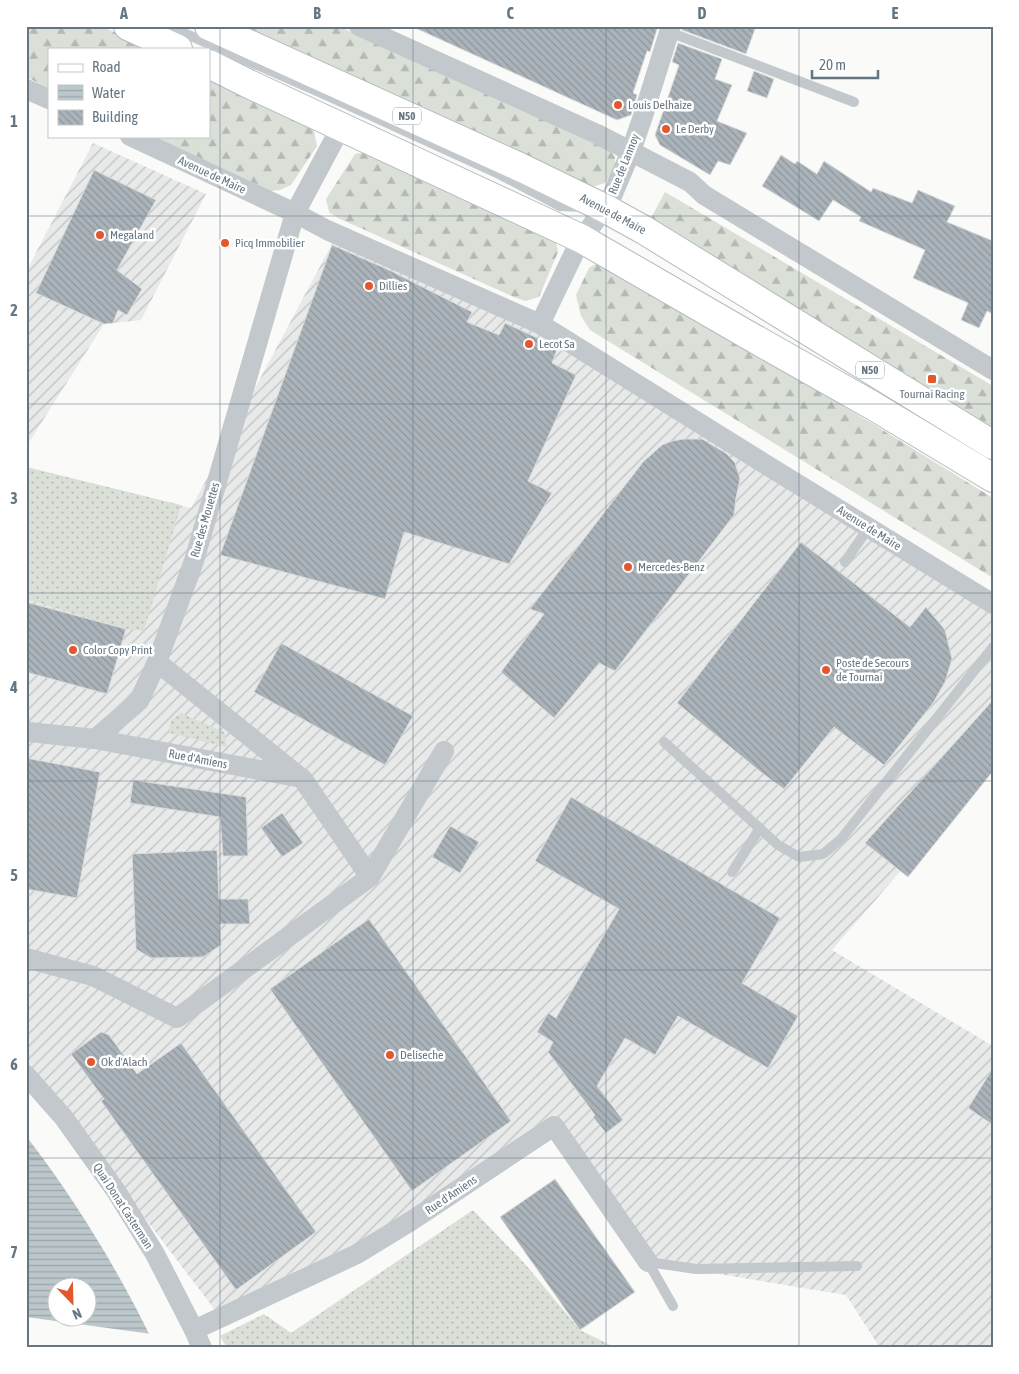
<svg xmlns="http://www.w3.org/2000/svg" width="1019" height="1374" viewBox="0 0 1019 1374" font-family="'Asap Condensed',sans-serif">
	<style>
		.industrial { fill: url(#industrial-furrows) }
		.grass { fill: url(#grass-dots) }
		.forest { fill: url(#forest-firs) }
		.water { fill: url(#water-rules); fill-rule: evenodd }
		.pier { fill: #fafaf8 }
		.building { fill: url(#building-back-hatch); stroke: #dcdcda }
		.lines { fill: none; stroke-linecap: round; stroke-linejoin: round }
		.primary-casing { stroke: #b5babe; stroke-width: 30 }
		.service { stroke: #c3c8cc; stroke-width: 10 }
		.minor { stroke: #c3c8cc; stroke-width: 20 }
		.primary { stroke: #fff; stroke-width: 28 }
		.grid { fill: none; stroke: #657683; stroke-width: 1; stroke-opacity: 0.55 }
		.poi-dot { fill: #e4572e; stroke: #fff; stroke-width: 2 }
		.labels { text-anchor: middle; stroke-width: 5; stroke-linejoin: round; paint-order: stroke }
		.shield { fill: #fff; stroke: #939fa8; stroke-width: 1 }
		.shield-label { font-size: 11px; font-weight: bold; fill: #657683 }
		.poi-label { font-size: 12px; fill: #657683; stroke: #fff; text-anchor: start }
		.street-label { font-size: 12px; fill: #657683; stroke: #fff }
		.neatline { fill: none; stroke: #657683; stroke-width: 2 }
		.grid-label { font-size: 16px; text-anchor: middle; font-weight: bold; fill: #657683 }
	</style>
	<defs>
		<pattern id="industrial-furrows" width="10" height="10" patternUnits="userSpaceOnUse" patternTransform="scale(1.25)"><rect width="10" height="10" fill="#e8e9e9"/><path d="M-1 1l2-2M0 10L10 0M9 11l2-2" fill="none" stroke="#c0c1c2"/></pattern>
		<pattern id="grass-dots" width="8" height="8" patternUnits="userSpaceOnUse" patternTransform="scale(1.25)"><rect width="8" height="8" fill="#dadfd7"/><path d="M2 2h.1M6 6h.1" fill="none" stroke="#b4b9b4" stroke-width="1.8" stroke-linecap="round"/></pattern>
		<pattern id="forest-firs" width="22" height="20" patternUnits="userSpaceOnUse" patternTransform="scale(1.25)"><rect width="22" height="20" fill="#dadfd7"/><path d="M5 1l3.5 6h-7zM16 11l3.5 6h-7z" fill="#b4b9b4"/></pattern>
		<pattern id="water-rules" width="6" height="5" patternUnits="userSpaceOnUse" patternTransform="scale(1.25)"><rect width="6" height="5" fill="#bbc7cb"/><path d="M0 2.5h6" fill="none" stroke="#9ca6aa"/></pattern>
		<pattern id="building-back-hatch" width="6" height="6" patternUnits="userSpaceOnUse" patternTransform="scale(1.25)"><rect width="6" height="6" fill="#aab3b9"/><path d="M-1 5l2 2M0 0l6 6M5-1l2 2" fill="none" stroke="#8e969c"/></pattern>
	</defs>
	<rect width="100%" height="100%" fill="#fafaf8"/>
	<!-- industrial -->
	<g class="industrial">
		<path d="M93,143l113,51 -65,126 -37,4 -78,123v-175z"/>
		<path d="M333,242l203,91 222,136 235,146v150l-161,185 161,96v230l-3,4 3,2v66h-113l-34,-53 -188,-31 -104,-138 -143,95 -190,97 -195,-256v-595l165,41z"/>
	</g>
	<!-- grass -->
	<g class="grass">
		<path d="M26,467l155,38 -37,126 -18,-2 -100,-30z"/>
		<path d="M181,713l43,19 3,15 -58,-14 2,-13z"/>
		<path d="M473,1210l53,55 54,65 36,18h-389l-7,-12 44,-22 27,19z"/>
	</g>
	<!-- forest -->
	<g class="forest">
		<path d="M26,26h75l50,23h-102v39l-23,-11z"/>
		<path d="M235,26h103l266,118 11,13v14l-10,12 -13,4 -16,-5z"/>
		<path d="M209,75l104,51 4,20 -26,39 -11,5 -9,1 -118,-55h56z"/>
		<path d="M366,152l189,85 3,15 -19,45 -14,4 -11,-4 -176,-79 -9,-6 -3,-13 29,-45z"/>
		<path d="M665,192l328,194v46l-343,-212z"/>
		<path d="M608,261l385,237v80l-403,-248 -9,-14 -5,-21 13,-27 10,-6z"/>
	</g>
	<!-- water -->
	<path class="water" d="M26,1136c51,66 94,137 130,212h-128l-2,-4zM58,1286h30v30h-30z"/>
	<!-- pier -->
	<path class="pier" d="M26,1317l126,17 6,14h-132z"/>
	<!-- building -->
	<g class="building">
		<path d="M411,26h247l-8,26 -3,-1 -14,42 4,2 -6,20 -14,5z"/>
		<path d="M683,26h73l-10,28 -64,-24z"/>
		<path d="M678,43l44,16 -7,20 17,6 -15,36 30,12 -17,32 -12,-4 -8,14 -50,-30 -5,-10 24,-70 -7,-3z"/>
		<path d="M754,71l20,8 -7,19 -20,-7z"/>
		<path d="M781,155l14,9 2,-3 20,13 7,-13 47,31 2,-4 39,15 6,-13 37,16 -8,16 46,19v73l-6,-3 -8,17 -18,-8 7,-17 -55,-25 12,-28 -66,-29 2,-4 -28,-17 -14,21 -57,-35z"/>
		<path d="M94,170l62,30 -39,70 25,19 -15,26 -9,-5 -5,13 -9,1 -68,-31z"/>
		<path d="M332,245l57,25 83,42 -5,10 32,13 6,-12 41,19 11,7 -5,14 24,12 -48,106 24,12 -43,71 -105,-32 -19,67 -165,-44z"/>
		<path d="M684,439h18l25,15 8,9 5,16 -4,19 -2,17 -119,156 -16,-8 -45,55 -53,-46 43,-58 -14,-5 113,-147 19,-17 10,-4z"/>
		<path d="M801,542l109,85 16,-20 19,23 7,29 -7,23 -12,21 -49,62 -50,-38 -50,62 -22,-16 -85,-70z"/>
		<path d="M26,602l100,27 -19,65 -81,-22z"/>
		<path d="M281,643l132,73 -28,49 -131,-73z"/>
		<path d="M993,700v71l-85,106 -43,-34z"/>
		<path d="M26,758l74,14 -23,126 -51,-9z"/>
		<path d="M133,780l113,17 2,59h-25l-3,-39 -90,-14z"/>
		<path d="M571,797l209,121 -38,65 56,33 -30,52 -90,-52 -23,39 -30,-17 -28,48 26,34 -17,13 -13,-16 2,-2 -47,-63 5,-10 -16,-10 11,-19 8,5 63,-109 -84,-48z"/>
		<path d="M282,813l21,30 -21,14 -21,-29z"/>
		<path d="M450,826l29,16 -19,31 -28,-16z"/>
		<path d="M217,850l2,49h29l2,25h-30l1,21 -18,12 -52,1 -15,-9 -4,-95z"/>
		<path d="M369,919l142,202 -99,70 -142,-202z"/>
		<path d="M101,1032l8,3 28,39 44,-31 135,189 -80,58 -135,-189 3,-2 -33,-45z"/>
		<path d="M993,1068v57l-25,-17z"/>
		<path d="M555,1179l80,113 -55,38 -80,-113z"/>
	</g>
	<g class="lines">
		<!-- primary casing -->
		<g class="primary-casing">
			<g id="primary">
				<path d="M128,26l50,23"/>
				<path d="M209,26l315,143 80,39 40,22 104,64 245,151"/>
				<path d="M209,64l40,20 333,155 166,96 122,69 123,74"/>
			</g>
		</g>
		<!-- service -->
		<g class="service">
			<path d="M168,26l160,70 171,78 61,32 23,1"/>
			<path d="M669,32l185,70"/>
			<path d="M845,562l23,-34"/>
			<path d="M664,742l114,103 21,12 24,-3 18,-15 152,-192"/>
			<path d="M732,872l28,-44"/>
			<path d="M648,1262l48,7 161,-3"/>
			<path d="M648,1262l25,44"/>
		</g>
		<!-- minor -->
		<g class="minor">
			<path d="M359,26l238,108 93,48 14,13 289,175"/>
			<path d="M26,89l23,10"/>
			<path d="M130,136l165,77 32,17 213,94 225,140 228,140"/>
			<path d="M540,324l37,-77 35,-51 19,-45 12,-35 28,-90"/>
			<path d="M157,662l143,115"/>
			<path d="M26,731l3,1 66,7 44,-38 18,-39 37,-101 101,-348 46,-86"/>
			<path d="M95,739l207,39 68,99"/>
			<path d="M26,958l67,18 84,42 193,-141 74,-126"/>
			<path d="M26,1075l38,43 52,73 39,63 39,76 8,18"/>
			<path d="M194,1330l163,-76 54,-33 143,-95 94,136"/>
		</g>
		<!-- primary -->
		<use href="#primary" class="primary"/>
	</g>
	<!-- grid -->
	<path class="grid" d="M220,26v1322M413,26v1322M606,26v1322M799,26v1322M26,216h967M26,404h967M26,593h967M26,781h967M26,970h967M26,1158h967"/>
	<!-- markers -->
	<g class="poi-dot">
		<circle cx="618" cy="105" r="5"/>
		<circle cx="666" cy="129" r="5"/>
		<circle cx="100" cy="235" r="5"/>
		<circle cx="225" cy="243" r="5"/>
		<circle cx="369" cy="286" r="5"/>
		<circle cx="529" cy="344" r="5"/>
		<rect x="927" y="374" width="10" height="10" rx="2.5"/>
		<circle cx="628" cy="567" r="5"/>
		<circle cx="73" cy="650" r="5"/>
		<circle cx="826" cy="670" r="5"/>
		<circle cx="390" cy="1055" r="5"/>
		<circle cx="91" cy="1062" r="5"/>
	</g>
	<g class="labels">
		<!-- shield labels -->
		<g class="shield">
			<rect x="393" y="107.5" width="28" height="17" rx="4"/>
			<rect x="856" y="361.5" width="28" height="17" rx="4"/>
		</g>
		<g class="shield-label">
			<text x="407" y="120">N50</text>
			<text x="870" y="374">N50</text>
		</g>
		<!-- poi labels -->
		<g class="poi-label">
			<text x="628" y="109">Louis Delhaize</text>
			<text x="676" y="133">Le Derby</text>
			<text x="110" y="239">Megaland</text>
			<text x="235" y="247">Picq Immobilier</text>
			<text x="379" y="290">Dillies</text>
			<text x="539" y="348">Lecot Sa</text>
			<text x="932" y="398" text-anchor="middle">Tournai Racing</text>
			<text x="638" y="571">Mercedes-Benz</text>
			<text x="83" y="654">Color Copy Print</text>
			<text x="836" y="667">Poste de Secours<tspan x="836" dy="14">de Tournai</tspan></text>
			<text x="400" y="1059">Deliseche</text>
			<text x="101" y="1066">Ok d'Alach</text>
		</g>
		<!-- street labels -->
		<g class="street-label">
			<text transform="translate(624 164) rotate(-68)" y="4">Rue de Lannoy</text>
			<text transform="translate(212 175) rotate(25)" y="4">Avenue de Maire</text>
			<text transform="translate(613 214) rotate(28)" y="4">Avenue de Maire</text>
			<text transform="translate(205 520) rotate(-74)" y="4">Rue des Mouettes</text>
			<text transform="translate(869 528) rotate(32)" y="4">Avenue de Maire</text>
			<text transform="translate(198 759) rotate(11)" y="4">Rue d'Amiens</text>
			<text transform="translate(451 1195) rotate(-34)" y="4">Rue d'Amiens</text>
			<text transform="translate(123 1206) rotate(57)" y="4">Quai Donat Casterman</text>
		</g>
	</g>
	<!-- border -->
	<rect width="1019" height="1374" fill="none" stroke="#ffffff" stroke-width="55"/>
	<!-- legend -->
	<rect x="48" y="48" width="162" height="90" fill="#ffffff" stroke="#c1c8cd"/>
	<rect x="58" y="64" width="25" height="8" fill="#ffffff" stroke="#c1c8cd"/>
	<text x="92" y="72" font-size="15" fill="#657683">Road</text>
	<rect x="58" y="85" width="25" height="15" fill="url(#water-rules)" stroke="#c1c8cd"/>
	<text x="92" y="98" font-size="15" fill="#657683">Water</text>
	<rect x="58" y="110" width="25" height="15" fill="url(#building-back-hatch)" stroke="#c1c8cd"/>
	<text x="92" y="122" font-size="15" fill="#657683">Building</text>
	<!-- north arrow -->
	<g transform="translate(72 1302) rotate(157)"><circle r="24" fill="#ffffff" stroke="#c1c8cd"/>
	<path d="M0-4L9 19L0 12L-9 19Z" fill="#e4572e"/>
	<text y="-8" font-size="14" font-weight="bold" text-anchor="middle" fill="#657683">N</text>
	</g>
	<!-- scale -->
	<path d="M812 70v8h66v-8" fill="none" stroke="#657683" stroke-width="2.5"/>
	<text x="819" y="70" font-size="15" fill="#657683" stroke="#ffffff" stroke-width="4" paint-order="stroke">20 m</text>
	<rect x="28" y="28" width="964" height="1318" class="neatline"/>
	<g class="grid-label">
		<text x="124" y="19">A</text>
		<text x="317" y="19">B</text>
		<text x="510" y="19">C</text>
		<text x="702" y="19">D</text>
		<text x="895" y="19">E</text>
		<text x="14" y="127">1</text>
		<text x="14" y="316">2</text>
		<text x="14" y="504">3</text>
		<text x="14" y="693">4</text>
		<text x="14" y="881">5</text>
		<text x="14" y="1070">6</text>
		<text x="14" y="1258">7</text>
	</g>
</svg>
